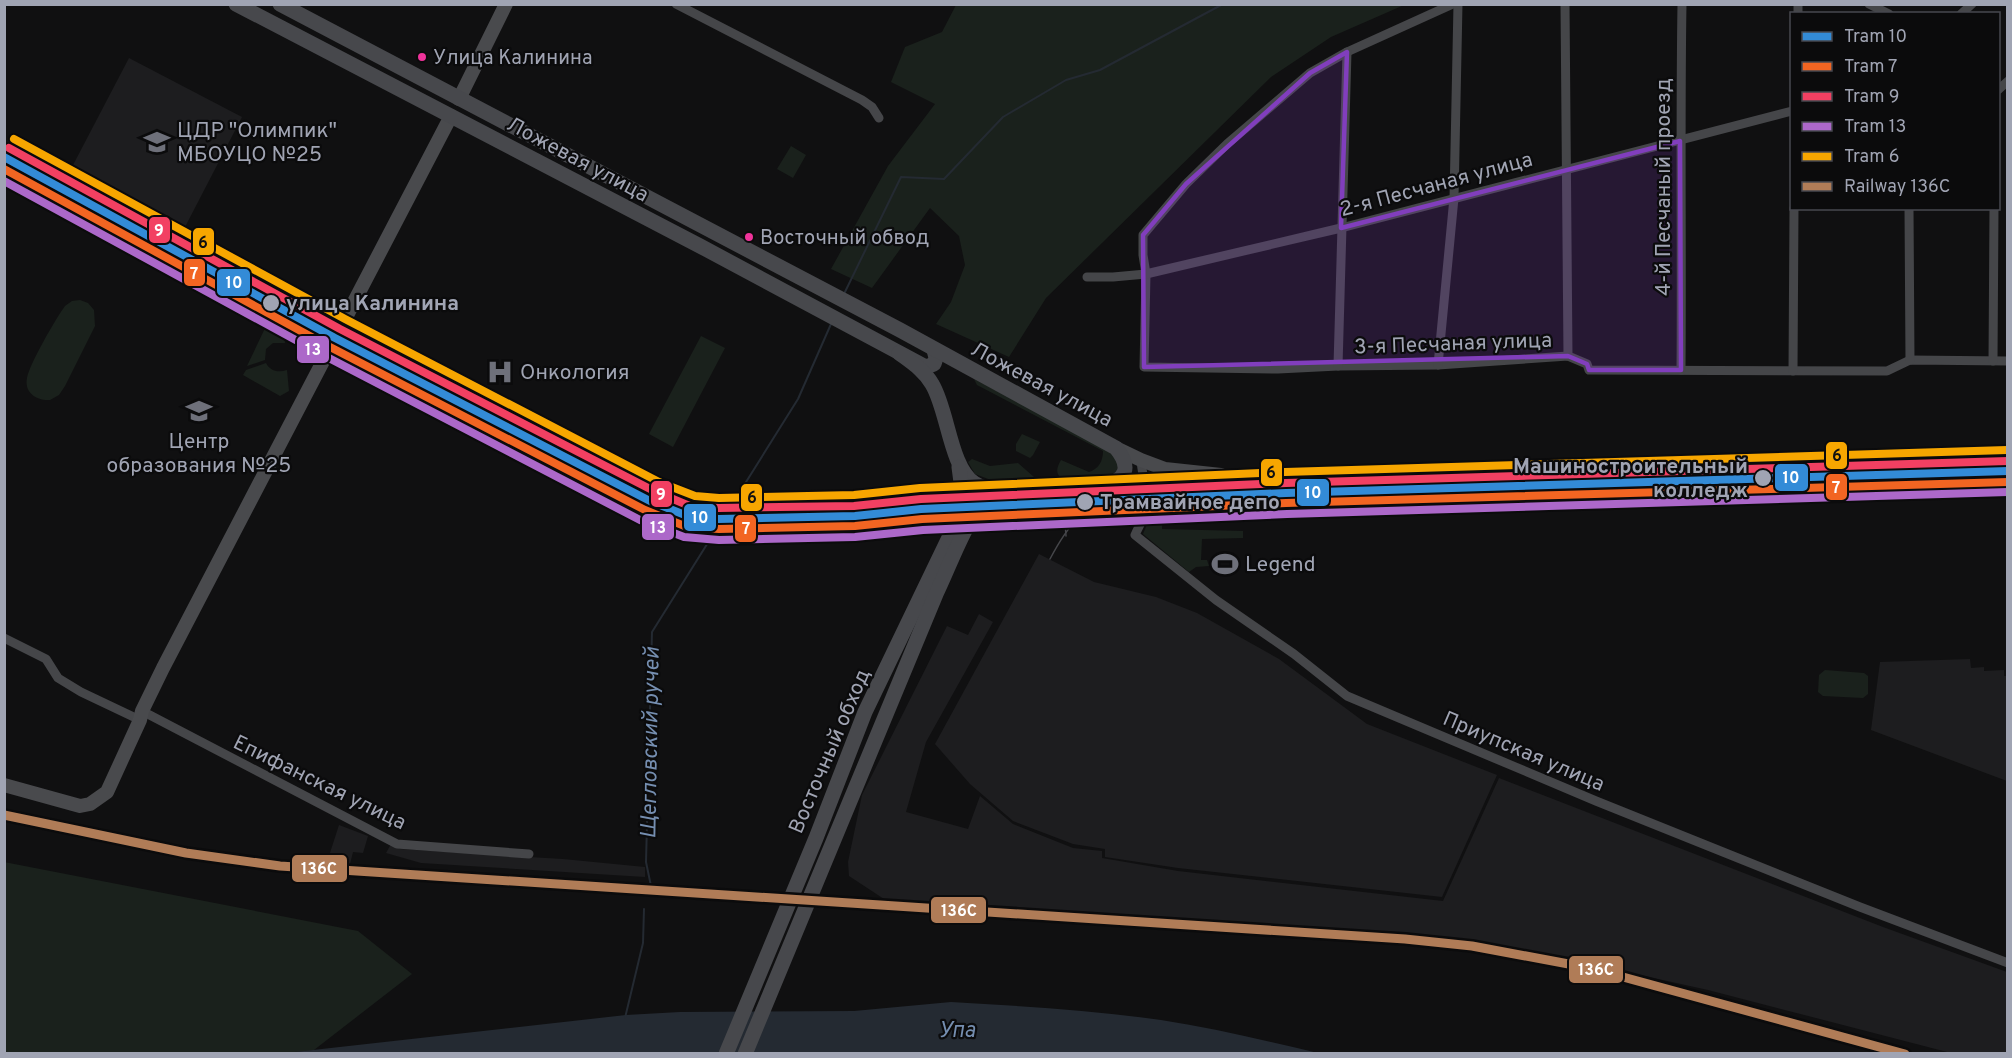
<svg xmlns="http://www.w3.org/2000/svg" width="2012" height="1058" viewBox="0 0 2012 1058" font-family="Overpass,sans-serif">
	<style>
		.built { fill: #1d1d1f }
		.green { fill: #1a211c }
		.water { fill: #242a32 }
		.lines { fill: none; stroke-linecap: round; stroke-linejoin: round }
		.stream { stroke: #242a32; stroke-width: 2 }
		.street { stroke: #454649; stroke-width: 9 }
		.secondary { stroke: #494a4d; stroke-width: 14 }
		.primary { stroke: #47484c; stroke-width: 15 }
		.tram { stroke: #45464a; stroke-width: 1.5 }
		.rail-1-casing { stroke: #0b0b0c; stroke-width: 14 }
		.rail-1 { stroke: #b07c57; stroke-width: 9 }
		.tram-1-casing { stroke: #0b0b0c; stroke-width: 12 }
		.tram-2-casing { stroke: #0b0b0c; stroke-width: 12 }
		.tram-3-casing { stroke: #0b0b0c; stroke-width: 12 }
		.tram-4-casing { stroke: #0b0b0c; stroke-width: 12 }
		.tram-5-casing { stroke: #0b0b0c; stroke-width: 12 }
		.tram-1 { stroke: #338bd7; stroke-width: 8 }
		.tram-2 { stroke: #f26522; stroke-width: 8 }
		.tram-3 { stroke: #f24062; stroke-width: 8 }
		.tram-4 { stroke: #ac68c9; stroke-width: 8 }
		.tram-5 { stroke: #f7a600; stroke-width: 8 }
		.marked { fill: #813ebd; fill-opacity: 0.2; stroke: #813ebd; stroke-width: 4.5; stroke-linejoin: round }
		.bus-dot { fill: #ef339a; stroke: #0b0b0c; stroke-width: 2 }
		.stop-dot { fill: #a0a4b3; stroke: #0b0b0c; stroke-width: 2 }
		.labels { text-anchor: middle; stroke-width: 4.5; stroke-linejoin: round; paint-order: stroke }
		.bus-label { font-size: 20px; fill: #a0a4b3; stroke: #0b0b0c; text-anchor: start }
		.poi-label { font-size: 21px; fill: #a0a4b3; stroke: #0b0b0c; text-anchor: start }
		.street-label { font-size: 21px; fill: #a0a4b3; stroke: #0b0b0c }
		.stop-label { font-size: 21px; font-weight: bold; fill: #a0a4b3; stroke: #0b0b0c; text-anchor: start }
		.water-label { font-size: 22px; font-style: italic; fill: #758eb0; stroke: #0b0b0c }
		.line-badge { stroke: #0b0b0c; stroke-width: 2 }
		.badge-label { font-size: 16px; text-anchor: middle; font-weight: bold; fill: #fff }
		.pale-badge-label { font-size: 16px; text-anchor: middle; font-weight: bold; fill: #111 }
	</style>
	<rect width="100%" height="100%" fill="#101011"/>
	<!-- built -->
	<g class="built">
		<path d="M129,58l113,59 -57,110 -113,-60z"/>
		<path d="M1039,554l55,28 62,15 41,16 82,46 88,65 130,51 -55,122 -264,-29 -73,-11v-8l-32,-5 -60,-23 -43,-37 -35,-40z"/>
		<path d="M979,614l14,8 -67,120 -20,70 62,17 12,-33 33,28 60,24 29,3v7l76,13 265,30 56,-123 384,149 124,45v81h-56l-243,-63 -95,-21 -146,-28 -397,-27 -186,-15 -35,-23 -1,-14 14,-67 85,-169 21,9z"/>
		<path d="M1970,659l1,9 13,-1v4l20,-1v6h3v105l-136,-51 9,-68z"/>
		<path d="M339,825l29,11 -5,17 -10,-1 -3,12 -22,-5z"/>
		<path d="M391,844l9,5 163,10 82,8v10l-224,-14 -35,-10z"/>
	</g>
	<!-- green -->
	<g class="green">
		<path d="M956,5v-1l448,1 -73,32 -60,40 -225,221 -37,59 -73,-33 15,-22 14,-37 -6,-29 -29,-28 -58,80 -41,-19 57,-103 47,-62 -44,-22 14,-35 37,-15z"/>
		<path d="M791,146l15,9 -13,23 -16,-9z"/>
		<path d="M80,300l8,3 6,7 1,16 -30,60 -6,9 -9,5c-13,1 -26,-7 -23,-22 2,-13 29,-60 38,-72l7,-5z"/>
		<path d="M273,321l10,2 2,20h-12l-7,6 -1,11 -18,6 21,-44z"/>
		<path d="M701,336l24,12 -52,99 -24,-13z"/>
		<path d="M266,363c4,8 12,10 21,7l2,21 -9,5 -37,-21 3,-5z"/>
		<path d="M974,379l141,73 4,10 -2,9 -10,7h-46c-6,-5 -4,-11 0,-18l28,12c9,-3 14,-10 14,-21l-126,-66z"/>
		<path d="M1022,434l18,8 -7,13 -3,3 -14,-7v-7z"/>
		<path d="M972,459l18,7 28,-3 16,14 -2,4 -41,-1 -16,-6 -7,-12z"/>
		<path d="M1148,522l14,3v4l81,2v7l-41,1 -1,21h6l2,6 -13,1 -7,5 -46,-38z"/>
		<path d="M1825,670l39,3 4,3v18l-5,4 -40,-2 -5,-4 1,-17z"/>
		<path d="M4,862l354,69 54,43 -98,76 -37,4 -272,-1z"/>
	</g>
	<!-- water -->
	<path class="water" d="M951,1002c70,4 141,8 210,18 53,8 105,21 157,33l-425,1 -51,-2 -61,2h-504l349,-39 54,-3 174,-1z"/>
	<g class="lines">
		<!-- stream -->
		<g class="stream">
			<path d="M844,294l57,-117 43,2 59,-62 63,-37 34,-10 123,-66"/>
			<path d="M651,886l-5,-24 6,-230 146,-233 33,-75"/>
			<path d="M625,1018l18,-75 1,-34"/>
		</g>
		<!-- street -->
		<g class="street">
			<path d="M676,4l186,96 10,7 7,11"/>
			<path d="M1453,4l-106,48 -37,21 -83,71 -41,40 -43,51v20l3,19 -2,93 134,2 60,-3 100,-1 130,-9 19,8 2,6 298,1 23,-11 98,1"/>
			<path d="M1565,4l3,352"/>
			<path d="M1869,4l20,10"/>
			<path d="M1798,14v-10"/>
			<path d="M1961,14l11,-10"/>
			<path d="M1998,90l10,-9"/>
			<path d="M4,172l280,150 47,23"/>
			<path d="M1909,208l1,152"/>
			<path d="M1087,277h26l33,-3 195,-46 451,-117"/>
			<path d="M339,330l315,162"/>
			<path d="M1993,361l1,-153"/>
			<path d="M1438,365l16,-167 4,-194"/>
			<path d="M1338,366l9,-314"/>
			<path d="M1681,370c1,-122 -1,-244 1,-366"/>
			<path d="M1793,371l1,-163"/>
			<path d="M1141,460c1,18 9,35 4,53 -2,7 -7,15 -10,22l81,65 78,54 53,42 249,105 264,106 148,56"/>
			<path d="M4,638l42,21 12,19 23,14 59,28"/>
			<path d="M142,711l255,133 132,10"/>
		</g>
		<!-- secondary -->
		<g class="secondary">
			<path d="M459,99l47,-95"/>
			<path d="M1116,448l25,12 24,9 56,6"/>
			<path d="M1101,489l164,-10 743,-26"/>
			<path d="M4,785l76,21 10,-2 17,-12 33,-72 2,-9 21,-43 288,-552"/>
		</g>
		<!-- primary -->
		<g class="primary">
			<path d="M236,4l464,242 226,121 8,-3 2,-6 -2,-8"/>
			<path d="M280,4l620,326 216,118c36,45 -46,41 -70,41 -21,1 -53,7 -72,-6 -24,-16 -26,-73 -42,-99 -8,-14 -21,-22 -33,-31"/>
			<path d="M726,1054l90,-216 49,-126 91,-189 6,-33 -3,-23"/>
			<path d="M745,1054l191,-460c17,-35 30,-78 58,-104"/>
		</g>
		<!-- tram -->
		<g class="tram">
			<path d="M1032,499c21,5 34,15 34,37"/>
			<path d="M1050,559c19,-36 30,-48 69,-64"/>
		</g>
		<!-- rail-1 casing -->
		<g class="rail-1-casing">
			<path id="rail-1" d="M4,815l182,38 94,13 1125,73 67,7 118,22 315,86"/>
		</g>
		<!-- rail-1 -->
		<use href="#rail-1" class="rail-1"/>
		<!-- tram-1 casing -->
		<g class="tram-1-casing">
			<path id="tram-1" d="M4,157l331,181 315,163 40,16 29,2 136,-3 66,-7 365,-16 722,-22"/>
		</g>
		<!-- tram-2 casing -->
		<g class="tram-2-casing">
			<path id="tram-2" d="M4,169l326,178 315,163 42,17 32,2 136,-3 67,-7 364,-16 722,-21"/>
		</g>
		<!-- tram-3 casing -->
		<g class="tram-3-casing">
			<path id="tram-3" d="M9,148l331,181 314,162 38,16 27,1 135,-2 67,-7 365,-16 722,-22"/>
		</g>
		<!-- tram-4 casing -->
		<g class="tram-4-casing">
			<path id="tram-4" d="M4,181l321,175 315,164 44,17 35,3 136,-3 68,-7 364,-16 721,-22"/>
		</g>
		<!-- tram-5 casing -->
		<g class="tram-5-casing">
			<path id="tram-5" d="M14,139l331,180 314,163 36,14 24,2 135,-3 66,-7 365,-16 722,-22"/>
		</g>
		<!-- tram-1 -->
		<use href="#tram-1" class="tram-1"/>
		<!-- tram-2 -->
		<use href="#tram-2" class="tram-2"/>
		<!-- tram-3 -->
		<use href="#tram-3" class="tram-3"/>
		<!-- tram-4 -->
		<use href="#tram-4" class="tram-4"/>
		<!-- tram-5 -->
		<use href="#tram-5" class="tram-5"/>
	</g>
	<!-- marked area -->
	<path class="marked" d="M1347,52l-6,176 339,-87 1,229h-92l-2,-6 -19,-8 -424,11 -1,-132 43,-51 124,-111z"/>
	<!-- icons -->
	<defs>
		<g id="school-bare" transform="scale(2.07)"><path d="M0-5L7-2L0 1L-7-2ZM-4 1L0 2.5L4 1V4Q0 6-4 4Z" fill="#6e707a" stroke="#0b0b0c" stroke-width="2.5" paint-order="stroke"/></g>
		<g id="hospital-bare" transform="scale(2.07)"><path d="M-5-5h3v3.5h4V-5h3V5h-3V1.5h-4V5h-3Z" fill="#6e707a" stroke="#0b0b0c" stroke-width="2.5" paint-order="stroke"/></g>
		<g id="stadium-bare" transform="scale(2.07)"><path d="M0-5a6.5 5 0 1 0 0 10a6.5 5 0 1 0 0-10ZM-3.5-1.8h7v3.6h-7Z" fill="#6e707a" stroke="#0b0b0c" stroke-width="2.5" paint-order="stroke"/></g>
	</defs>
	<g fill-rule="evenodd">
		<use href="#school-bare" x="157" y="142"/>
		<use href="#hospital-bare" x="500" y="372"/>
		<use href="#school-bare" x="199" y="411"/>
		<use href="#stadium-bare" x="1225" y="564"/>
	</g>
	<!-- markers -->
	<g class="bus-dot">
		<circle cx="422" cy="57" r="5"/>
		<circle cx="749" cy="237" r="5"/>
	</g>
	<g class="stop-dot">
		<circle cx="271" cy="303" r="9"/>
		<circle cx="1763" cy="478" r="9"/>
		<circle cx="1085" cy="502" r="9"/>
	</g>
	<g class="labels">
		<!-- bus labels -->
		<g class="bus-label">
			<text x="433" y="64">Улица Калинина</text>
			<text x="760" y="244">Восточный обвод</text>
		</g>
		<!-- poi labels -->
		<g class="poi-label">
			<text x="177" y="137">ЦДР "Олимпик"<tspan x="177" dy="24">МБОУЦО №25</tspan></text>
			<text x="520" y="379">Онкология</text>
			<text x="199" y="448" text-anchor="middle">Центр<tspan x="199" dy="24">образования №25</tspan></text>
			<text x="1245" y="571">Legend</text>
		</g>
		<!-- street labels -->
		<g class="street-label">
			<text transform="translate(578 159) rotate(28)" y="7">Ложевая улица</text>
			<text transform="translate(1436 184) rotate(-15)" y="7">2-я Песчаная улица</text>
			<text transform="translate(1663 187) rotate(-90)" y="7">4-й Песчаный проезд</text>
			<text transform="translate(1453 343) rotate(-2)" y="7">3-я Песчаная улица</text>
			<text transform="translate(1042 384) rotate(28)" y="7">Ложевая улица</text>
			<text transform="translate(829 751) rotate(-67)" y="7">Восточный обход</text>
			<text transform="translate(1524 751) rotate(23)" y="7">Приупская улица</text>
			<text transform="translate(320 782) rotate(26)" y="7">Епифанская улица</text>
		</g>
		<!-- stop labels -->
		<g class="stop-label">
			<text x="286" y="310">улица Калинина</text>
			<text x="1748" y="473" text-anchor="end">Машиностроительный<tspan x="1748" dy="24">колледж</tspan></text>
			<text x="1100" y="509">Трамвайное депо</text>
		</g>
		<!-- water labels -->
		<g class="water-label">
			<text transform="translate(649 743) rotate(-89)" y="8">Щегловский ручей</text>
			<text x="957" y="1037">Упа</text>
		</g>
	</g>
	<g class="line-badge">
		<rect x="148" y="216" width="23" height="28" rx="6" fill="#f24062"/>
		<rect x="192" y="227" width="23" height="29" rx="6" fill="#f7a600"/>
		<rect x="183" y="258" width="23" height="29" rx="6" fill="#f26522"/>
		<rect x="216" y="268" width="35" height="29" rx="6" fill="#338bd7"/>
		<rect x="296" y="335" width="34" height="29" rx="6" fill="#ac68c9"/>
		<rect x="1825" y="441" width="23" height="29" rx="6" fill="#f7a600"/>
		<rect x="1260" y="458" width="23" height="29" rx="6" fill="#f7a600"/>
		<rect x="1774" y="463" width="35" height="29" rx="6" fill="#338bd7"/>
		<rect x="1825" y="473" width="23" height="28" rx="6" fill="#f26522"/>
		<rect x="1296" y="478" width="34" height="29" rx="6" fill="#338bd7"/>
		<rect x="650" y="480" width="23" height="28" rx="6" fill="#f24062"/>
		<rect x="740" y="483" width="23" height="29" rx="6" fill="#f7a600"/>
		<rect x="683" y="503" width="34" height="29" rx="6" fill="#338bd7"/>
		<rect x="641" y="513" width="34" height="28" rx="6" fill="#ac68c9"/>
		<rect x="734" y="514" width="23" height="29" rx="6" fill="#f26522"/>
		<rect x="291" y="854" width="57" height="29" rx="6" fill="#b07c57"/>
		<rect x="930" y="896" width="57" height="28" rx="6" fill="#b07c57"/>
		<rect x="1568" y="955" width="56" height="29" rx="6" fill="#b07c57"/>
	</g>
	<g class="badge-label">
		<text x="159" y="236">9</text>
		<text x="194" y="279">7</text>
		<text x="234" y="288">10</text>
		<text x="313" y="355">13</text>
		<text x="1791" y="483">10</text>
		<text x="1836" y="493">7</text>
		<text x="1313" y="498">10</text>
		<text x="661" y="500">9</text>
		<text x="700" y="523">10</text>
		<text x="658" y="533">13</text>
		<text x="746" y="534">7</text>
		<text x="319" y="874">136С</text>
		<text x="959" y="916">136С</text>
		<text x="1596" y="975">136С</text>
	</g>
	<g class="pale-badge-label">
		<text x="203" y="248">6</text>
		<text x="1837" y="461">6</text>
		<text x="1271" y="478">6</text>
		<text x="752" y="503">6</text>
	</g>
	<!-- border -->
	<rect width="2012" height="1058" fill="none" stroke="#a0a4b3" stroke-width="12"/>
	<!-- legend -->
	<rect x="1790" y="12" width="210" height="198" fill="#0b0b0c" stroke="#47484f" stroke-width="1.5"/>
	<rect x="1802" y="32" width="30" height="9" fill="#338bd7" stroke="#47484f" stroke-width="1.5"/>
	<text x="1844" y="42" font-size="18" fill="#a0a4b3">Tram 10</text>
	<rect x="1802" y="62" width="30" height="9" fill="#f26522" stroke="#47484f" stroke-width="1.5"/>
	<text x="1844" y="72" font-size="18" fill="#a0a4b3">Tram 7</text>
	<rect x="1802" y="92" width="30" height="9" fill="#f24062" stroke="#47484f" stroke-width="1.5"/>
	<text x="1844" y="102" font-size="18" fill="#a0a4b3">Tram 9</text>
	<rect x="1802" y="122" width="30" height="9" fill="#ac68c9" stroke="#47484f" stroke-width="1.5"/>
	<text x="1844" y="132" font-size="18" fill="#a0a4b3">Tram 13</text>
	<rect x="1802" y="152" width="30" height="9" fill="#f7a600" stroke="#47484f" stroke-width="1.5"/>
	<text x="1844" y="162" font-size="18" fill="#a0a4b3">Tram 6</text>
	<rect x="1802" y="182" width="30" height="9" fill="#b07c57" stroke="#47484f" stroke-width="1.5"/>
	<text x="1844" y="192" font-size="18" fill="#a0a4b3">Railway 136С</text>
</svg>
